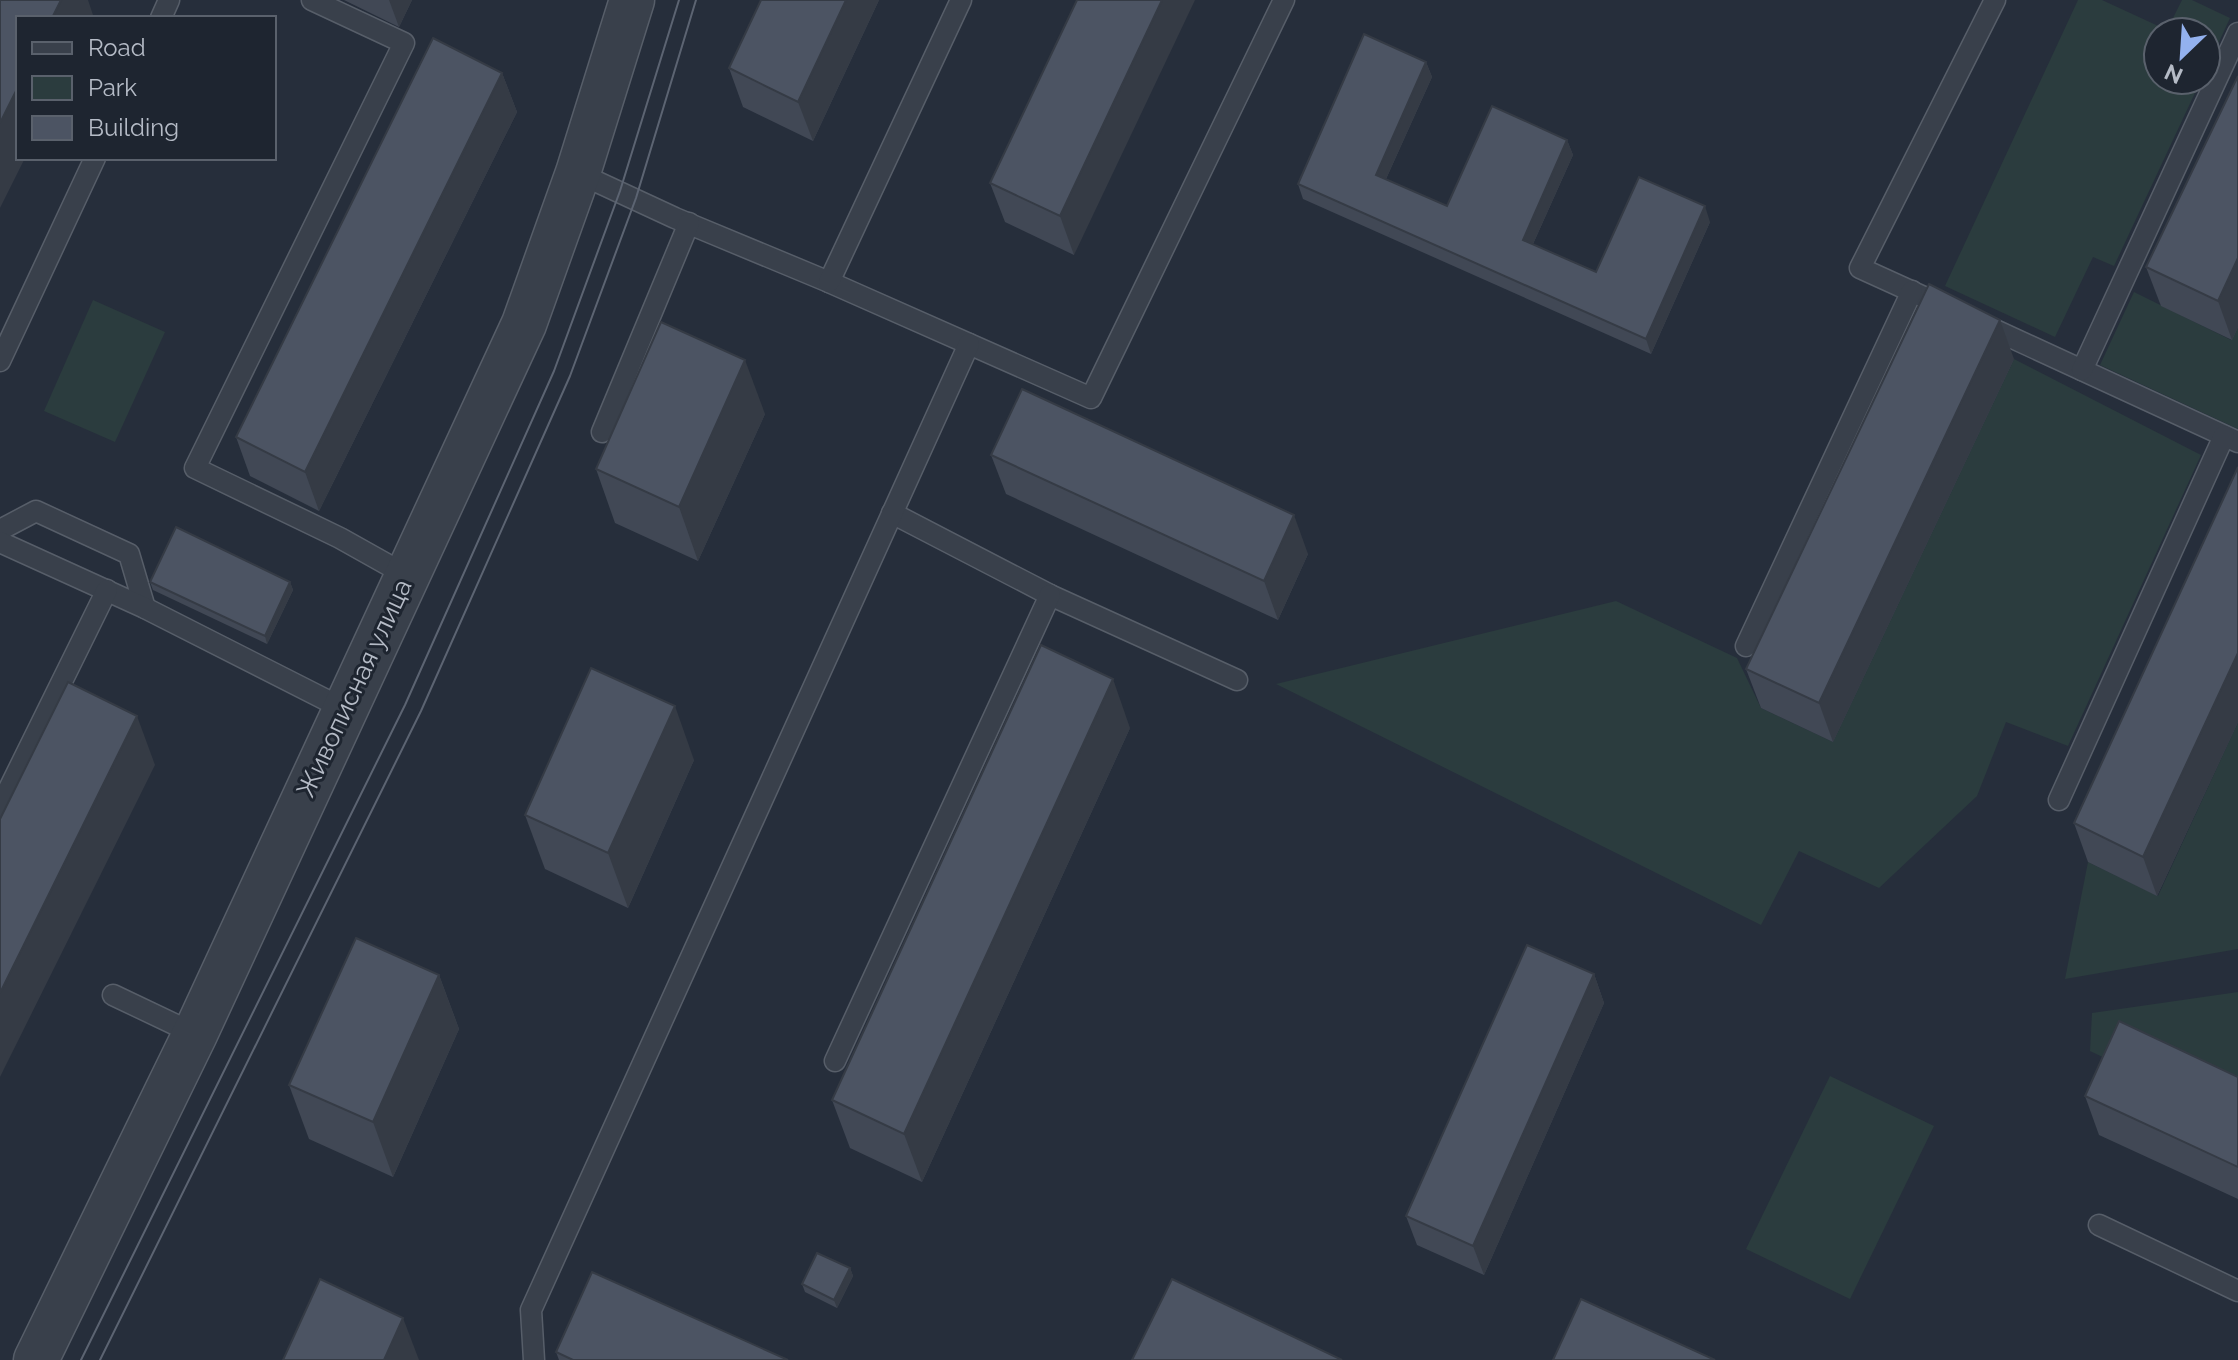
<svg xmlns="http://www.w3.org/2000/svg" width="2238" height="1360" viewBox="0 0 2238 1360" font-family="Raleway,sans-serif">
	<style>
		.green { fill: #2b3c3e }
		.lines { fill: none; stroke-linecap: round; stroke-linejoin: round }
		.service-casing { stroke: #575e69; stroke-width: 23 }
		.tertiary-casing { stroke: #575e69; stroke-width: 47 }
		.service { stroke: #39404b; stroke-width: 20 }
		.tertiary { stroke: #39404b; stroke-width: 44 }
		.tram { stroke: #5c6472; stroke-width: 2 }
		.wall { fill: #414855 }
		.shaded-wall { fill: #353b45 }
		.building { fill: #4c5463; stroke: #353b45; stroke-width: 2 }
		.labels { text-anchor: middle; stroke-width: 6; stroke-linejoin: round; paint-order: stroke }
		.street-label { font-size: 26px; fill: #b5bbc6; stroke: #1e2530 }
	</style>
	<rect width="100%" height="100%" fill="#262e3b"/>
	<!-- green -->
	<g class="green">
		<path d="M2078,0h24l65,30 15,-30h10l38,18 -24,52v-38h-48v48h43l-87,186 -21,-9 -38,80 -110,-51z"/>
		<path d="M2134,292l97,48 7,-13v102l-138,-64z"/>
		<path d="M93,300l72,32 -50,110 -71,-31z"/>
		<path d="M2014,359l187,96 -133,291 -62,-24 -29,74 -98,92 -80,-37 -38,74 -485,-241 340,-83 121,57 24,50 72,34z"/>
		<path d="M2238,722v227l-173,30 23,-117 70,34z"/>
		<path d="M2238,992v130l-148,-71 2,-38z"/>
		<path d="M1830,1076l104,50 -84,173 -104,-50z"/>
	</g>
	<g class="lines">
		<!-- service casing -->
		<g class="service-casing">
			<g id="service">
				<path d="M312,0l92,43 -209,425 145,70 66,37"/>
				<path d="M161,18l8,-18"/>
				<path d="M578,173l97,45 154,64 262,116 193,-398"/>
				<path d="M829,282l132,-282"/>
				<path d="M1948,308l-88,-40 135,-268"/>
				<path d="M1980,323l258,119"/>
				<path d="M0,361l95,-203"/>
				<path d="M2082,370l156,-337"/>
				<path d="M602,432l87,-209"/>
				<path d="M892,513l158,82 187,85"/>
				<path d="M0,530l36,-19 93,43 16,54"/>
				<path d="M0,542l145,66 199,101"/>
				<path d="M1746,646l166,-355"/>
				<path d="M2059,800l165,-364"/>
				<path d="M0,807l107,-217"/>
				<path d="M113,995l82,39"/>
				<path d="M835,1061l215,-466"/>
				<path d="M2099,1225l139,66"/>
				<path d="M534,1360l-3,-50 438,-966"/>
			</g>
		</g>
		<!-- tertiary casing -->
		<g class="tertiary-casing">
			<path id="tertiary" d="M36,1360l159,-326 329,-710 54,-151 54,-173"/>
		</g>
		<!-- service -->
		<use href="#service" class="service"/>
		<!-- tertiary -->
		<use href="#tertiary" class="tertiary"/>
		<!-- tram -->
		<g class="tram">
			<path d="M81,1360l324,-655 149,-334 66,-180 59,-191"/>
			<path d="M100,1360l321,-649 149,-335 66,-178 60,-198"/>
		</g>
	</g>
	<!-- wall -->
	<g class="wall">
		<path d="M344,0h68l-13,27z"/>
		<path d="M879,0l-66,141 -70,-34 -14,-39z"/>
		<path d="M1077,0l-3,255 -69,-33 -15,-39z"/>
		<path d="M1426,62l6,15 -46,102 61,27 120,-66 6,15 -40,89 63,28 114,-50 -59,132 -348,-155 -5,-15z"/>
		<path d="M502,73l15,39 -198,399 -69,-35 -14,-39z"/>
		<path d="M2238,76v251l-6,13 -71,-34 -15,-39z"/>
		<path d="M2014,359l-181,383 -72,-34 -15,-39z"/>
		<path d="M765,414l-67,147 -83,-38 -19,-54z"/>
		<path d="M991,455l317,99 -30,66 -272,-126z"/>
		<path d="M2238,467v255l-81,174 -69,-34 -14,-39z"/>
		<path d="M150,582h140l3,8 -26,54 -114,-54z"/>
		<path d="M1130,728l-208,454 -72,-34 -18,-48z"/>
		<path d="M694,760l-66,148 -83,-39 -20,-54z"/>
		<path d="M1594,974l10,29 -120,272 -67,-30 -11,-29z"/>
		<path d="M439,975l20,54 -66,148 -84,-38 -20,-54z"/>
		<path d="M2238,1077v122l-139,-64 -14,-39z"/>
		<path d="M850,1268l3,8 -16,32 -32,-16 -3,-8z"/>
		<path d="M556,1352l232,8h-229z"/>
	</g>
	<!-- shaded-wall -->
	<g class="shaded-wall">
		<path d="M61,0h27l6,18h-42z"/>
		<path d="M389,0h23l-13,27z"/>
		<path d="M846,0h33l-66,141 -15,-39z"/>
		<path d="M1162,0h33l-121,255 -14,-39z"/>
		<path d="M1426,62l6,15 -51,113 -5,-15z"/>
		<path d="M502,73l15,39 -198,399 -14,-39z"/>
		<path d="M18,87v71h7l-25,50v-85z"/>
		<path d="M1567,140l6,15 -45,100 -5,-15z"/>
		<path d="M1705,206l5,16 -59,132 -5,-15z"/>
		<path d="M2238,258v69l-6,13 -14,-39z"/>
		<path d="M2000,320l14,39 -181,383 -14,-39z"/>
		<path d="M745,360l20,54 -67,147 -19,-54z"/>
		<path d="M1294,515l14,39 -30,66 -14,-39z"/>
		<path d="M290,582l3,8 -26,54 -2,-8z"/>
		<path d="M2238,653v69l-81,174 -14,-39z"/>
		<path d="M1113,679l17,49 -208,454 -18,-48z"/>
		<path d="M675,706l19,54 -66,148 -20,-55z"/>
		<path d="M137,716l18,49 -155,312v-84z"/>
		<path d="M1594,974l10,29 -120,272 -11,-29z"/>
		<path d="M439,975l20,54 -66,148 -20,-55z"/>
		<path d="M850,1268l3,8 -16,32 -3,-8z"/>
		<path d="M403,1318l16,42h-35z"/>
	</g>
	<!-- building -->
	<g class="building">
		<path d="M0,0h61l-9,18h-34v69l-18,36z"/>
		<path d="M761,0h85l-48,102 -69,-34z"/>
		<path d="M1077,0h85l-102,216 -70,-33z"/>
		<path d="M1364,34l62,28 -50,113 71,31 45,-100 75,34 -44,100 73,32 43,-95 66,29 -59,133 -348,-155z"/>
		<path d="M433,38l69,35 -197,399 -69,-35z"/>
		<path d="M2238,76v182l-20,43 -72,-34z"/>
		<path d="M1929,284l71,36 -181,383 -73,-34z"/>
		<path d="M661,322l84,38 -66,147 -83,-38z"/>
		<path d="M1022,389l272,126 -30,66 -273,-126z"/>
		<path d="M2238,467v186l-95,204 -69,-34z"/>
		<path d="M176,527l114,55 -25,54 -115,-54z"/>
		<path d="M1041,645l72,34 -209,455 -72,-34z"/>
		<path d="M591,668l84,38 -67,147 -83,-38z"/>
		<path d="M68,682l69,34 -137,277v-174z"/>
		<path d="M356,938l83,37 -66,147 -84,-37z"/>
		<path d="M1527,945l67,29 -121,272 -67,-30z"/>
		<path d="M2119,1021l119,56v90l-153,-71z"/>
		<path d="M817,1253l33,15 -16,32 -32,-16z"/>
		<path d="M592,1272l196,88h-215l-17,-8z"/>
		<path d="M320,1279l83,39 -19,42h-101z"/>
		<path d="M1172,1279l170,81h-210z"/>
		<path d="M1581,1299l134,61h-162z"/>
	</g>
	<g class="labels">
		<!-- street labels -->
		<g class="street-label">
			<text transform="translate(354 688) rotate(-65)" y="9">Живописная улица</text>
		</g>
	</g>
	<!-- legend -->
	<rect x="16" y="16" width="260" height="144" fill="#1e2530" stroke="#5a616c" stroke-width="2"/>
	<rect x="32" y="42" width="40" height="12" fill="#39404b" stroke="#5a616c" stroke-width="2"/>
	<text x="88" y="56" font-size="24" fill="#b5bbc6">Road</text>
	<rect x="32" y="76" width="40" height="24" fill="#2b3c3e" stroke="#5a616c" stroke-width="2"/>
	<text x="88" y="96" font-size="24" fill="#b5bbc6">Park</text>
	<rect x="32" y="116" width="40" height="24" fill="#4c5463" stroke="#5a616c" stroke-width="2"/>
	<text x="88" y="136" font-size="24" fill="#b5bbc6">Building</text>
	<!-- north arrow -->
	<g transform="translate(2182 56) rotate(205)"><circle r="38" fill="#1e2530" stroke="#5a616c" stroke-width="2"/>
	<path d="M0-6L14 30L0 20L-14 30Z" fill="#93b1ee"/>
	<text y="-12" font-size="22" font-weight="bold" text-anchor="middle" fill="#b5bbc6">N</text>
	</g>
</svg>
